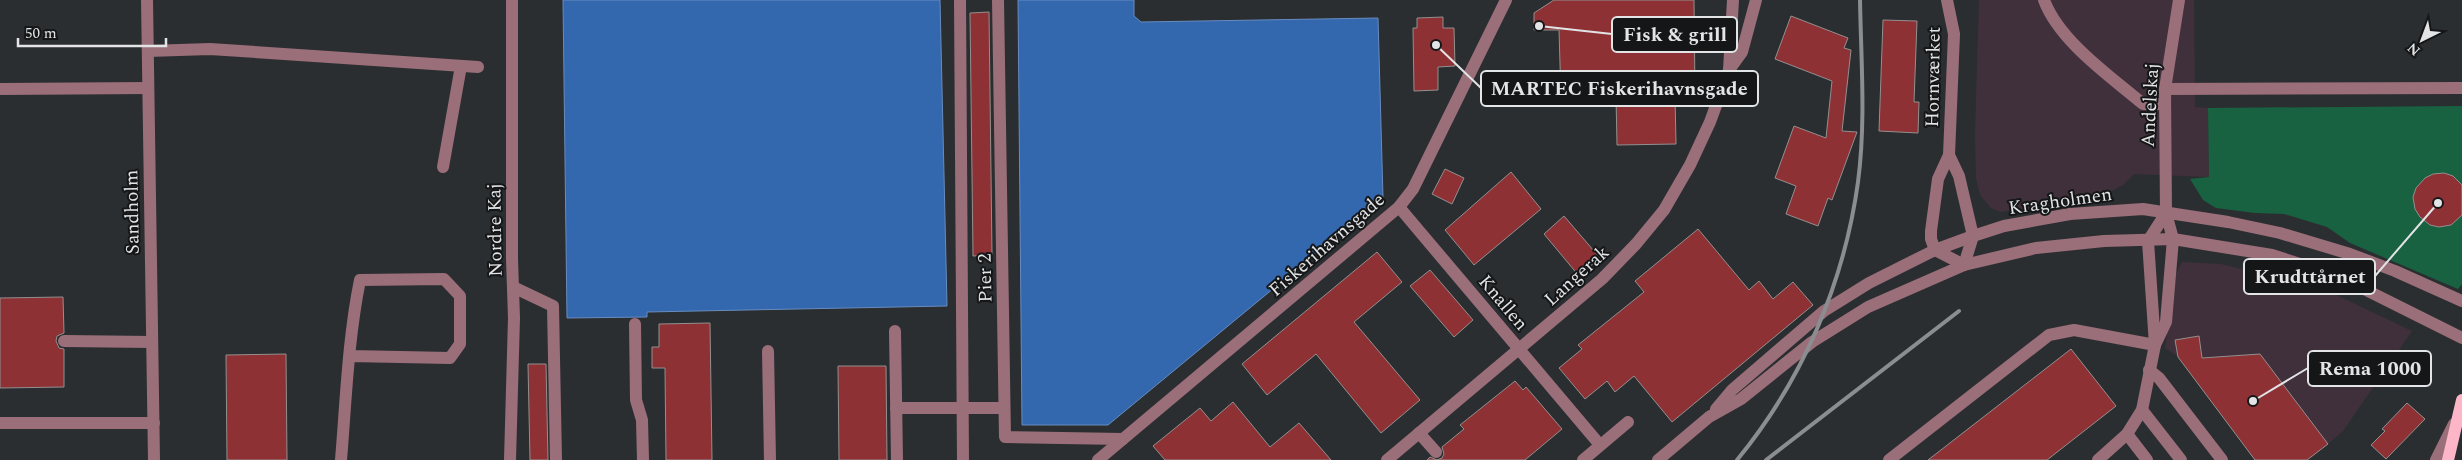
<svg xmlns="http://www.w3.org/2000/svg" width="2462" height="460" viewBox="0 0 2462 460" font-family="Spectral,serif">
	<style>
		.commercial { fill: #40303b }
		.green { fill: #186242 }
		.water { fill: #3367ae; stroke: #688cbf }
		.building { fill: #8d3135; stroke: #948f8f }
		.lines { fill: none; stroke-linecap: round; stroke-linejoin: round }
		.minor { stroke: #9a6f79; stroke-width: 12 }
		.major { stroke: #fdb6c7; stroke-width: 12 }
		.rail { stroke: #8b8d90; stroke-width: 4 }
		.labels { text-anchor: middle; stroke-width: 4; stroke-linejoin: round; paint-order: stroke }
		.street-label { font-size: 19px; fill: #e2e4e6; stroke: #151617 }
		.leader { fill: none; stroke: #e2e4e6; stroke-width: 2 }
		.callout-dot { fill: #e2e4e6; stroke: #151617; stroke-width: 2 }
		.callout { fill: #151617; stroke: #e2e4e6; stroke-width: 2 }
		.callout-label { font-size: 20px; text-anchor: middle; font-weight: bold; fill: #e2e4e6 }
	</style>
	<rect width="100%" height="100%" fill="#2b2e31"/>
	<!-- commercial -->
	<g class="commercial">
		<path d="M1979,0h215l1,107 13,1 1,69 -75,-3 -11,11 -19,10 -103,17 -10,-4 -11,-13 -4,-17 -1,-43z"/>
		<path d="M2182,262l39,2 79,19 34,11 78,37 -69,100 -15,13 -21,16h-52l-76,-103 -14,-9 11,-74z"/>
	</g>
	<!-- green -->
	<path class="green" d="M2462,106v178l-4,5 -108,-46 -23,-16 -43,-13 -29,-1 -39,-5 -13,-8 -13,-21 19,-2 -1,-69z"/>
	<!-- water -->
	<g class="water">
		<path d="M563,0h377l7,306 -300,6v5l-80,1z"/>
		<path d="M1018,0h116v16l7,6 237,-4 5,180 -275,227h-86z"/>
	</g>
	<!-- building -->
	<g class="building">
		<path d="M1554,0h140l1,95 -20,1 1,48 -59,1 -1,-49 -55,1 -2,-67h-25v-17z"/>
		<path d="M989,12l3,243 -19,1 -3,-243z"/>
		<path d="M1791,16l57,22 -4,10 7,2 -9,81 15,1 -25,68 -4,-2 -10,28 -32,-12 10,-28 -21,-8 19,-52 32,12 6,-57 -57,-22z"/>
		<path d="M1443,17v11h11l1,38 -17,1v23l-24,1 -1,-63h4v-10z"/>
		<path d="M1883,20l34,1 -3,81h5l-1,31 -39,-2z"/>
		<path d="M1445,169l19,9 -12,26 -20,-10z"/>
		<path d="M1511,172l30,37 -67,56 -29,-35z"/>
		<path d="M2444,173l9,3 9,9v30l-11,10 -12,2 -9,-2 -10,-8 -5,-8 -2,-12 3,-9 9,-10 8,-4z"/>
		<path d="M1564,216l36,42 -21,18 -35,-42z"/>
		<path d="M1698,229l51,61 10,-9 14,18 20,-17 20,23 -141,117 -38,-46 -19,16 -8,-11 -22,18 -26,-31 23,-19 -4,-4 66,-53 -9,-11z"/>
		<path d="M1377,252l25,30 -48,40 66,78 -39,33 -65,-79 -49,41 -25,-31z"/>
		<path d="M1430,270l43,50 -19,17 -44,-51z"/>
		<path d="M63,297l1,36 -7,3 -1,5 3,7 5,1v38l-64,1v-90z"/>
		<path d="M710,323l2,137h-46l-1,-92h-13v-21h7v-23z"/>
		<path d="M2199,336l3,22 58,-4 68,90 -21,16h-52l-77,-103 -3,-17z"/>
		<path d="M2071,349l45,57 -69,54h-119z"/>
		<path d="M286,354l1,106h-60l-1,-105z"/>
		<path d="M528,364h18l2,96h-18z"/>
		<path d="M838,366h48l1,94h-48z"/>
		<path d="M1515,381l8,9 3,-3 36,42 -37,31h-98l3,-3 7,3 5,-2 2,-4 -2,-7 22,-18 -4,-4z"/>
		<path d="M1233,402l37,45 29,-24 32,37h-166l-12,-14 47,-38 11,13z"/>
		<path d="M2407,403l18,16 -39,40 -15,-14 14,-14 -3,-2z"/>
	</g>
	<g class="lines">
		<!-- minor -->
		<g class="minor">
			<path d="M147,0l7,460"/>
			<path d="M960,0l3,460"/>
			<path d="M998,0l7,437 118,2"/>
			<path d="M1947,0l7,34 -5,121 -11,24 -7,52v8l4,11 29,15"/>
			<path d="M2044,0c15,41 66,76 99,104h22"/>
			<path d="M148,51l62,-2 268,18"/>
			<path d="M1729,70l13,-18 14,-52"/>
			<path d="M0,89l148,-1"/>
			<path d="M2165,89l297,-1"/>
			<path d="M1949,155l10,21 14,60 -9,29"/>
			<path d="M443,167l18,-101"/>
			<path d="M1399,207l201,238"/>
			<path d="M513,287l40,19 3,154"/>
			<path d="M635,324l1,76 6,20 1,40"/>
			<path d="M895,331l2,129"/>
			<path d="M64,341l88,1"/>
			<path d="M2155,345l-7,-104 18,-28"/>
			<path d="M768,351l2,109"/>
			<path d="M2149,370l10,8 63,82"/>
			<path d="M896,408h108"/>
			<path d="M1716,409l16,-19 92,-79 45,-28 66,-33 38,-14 31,-10 66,-12 73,-5 85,13 52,11 70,21 45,17 67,30"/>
			<path d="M2142,410l39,50"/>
			<path d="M0,423h154"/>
			<path d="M1419,433l17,19"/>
			<path d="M2127,434l20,26"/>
			<path d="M341,460c5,-60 7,-121 19,-180l84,-1 16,17v48l-10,14 -100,-2"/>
			<path d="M510,460l4,-142 -2,-59v-259"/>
			<path d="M1098,460l301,-253 14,-18 93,-189"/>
			<path d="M1387,460l215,-181 34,-35 28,-34 26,-45 20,-43 19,-52 4,-70"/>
			<path d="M1583,460l45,-38"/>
			<path d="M1658,460l51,-43 32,-18 71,-57 56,-35 96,-42 72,-17 68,-7 69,-2 99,16 68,22 122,61"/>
			<path d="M1889,460l160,-125 25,-5 81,15"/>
			<path d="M2098,460l29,-26 15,-24 13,-65 11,-23 7,-83 -7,-26 -1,-124 14,-89"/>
			<path d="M2436,460l18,-36"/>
		</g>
		<!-- major -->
		<path class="major" d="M2448,460l14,-60"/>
		<!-- rail -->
		<g class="rail">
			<path d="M1737,460c65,-79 107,-176 121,-278 8,-60 3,-122 2,-182"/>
			<path d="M1766,460l193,-149"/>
		</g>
	</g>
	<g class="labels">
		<!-- street labels -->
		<g class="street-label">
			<text transform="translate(1932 77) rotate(-89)" y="7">Hornværket</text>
			<text transform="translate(2149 105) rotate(-87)" y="7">Andelskaj</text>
			<text transform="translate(2060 200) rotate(-8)" y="7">Kragholmen</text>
			<text transform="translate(131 212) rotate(-91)" y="7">Sandholm</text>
			<text transform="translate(494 230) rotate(-91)" y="7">Nordre Kaj</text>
			<text transform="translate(1326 244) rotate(-41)" y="7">Fiskerihavnsgade</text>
			<text transform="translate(1576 275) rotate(-42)" y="7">Langerak</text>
			<text transform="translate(984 278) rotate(-91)" y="7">Pier 2</text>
			<text transform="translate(1504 302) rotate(50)" y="7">Knallen</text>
		</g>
	</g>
	<!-- callouts -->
	<path class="leader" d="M1539 26L1612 34M1436 45L1481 88M2438 203L2375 276M2253 401L2308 368"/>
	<g class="callout-dot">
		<circle cx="1539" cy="26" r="5"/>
		<circle cx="1436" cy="45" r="5"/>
		<circle cx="2438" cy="203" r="5"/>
		<circle cx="2253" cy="401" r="5"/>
	</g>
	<g class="callout">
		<rect x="1612" y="17" width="125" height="35" rx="5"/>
		<rect x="1481" y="71" width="277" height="35" rx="5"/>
		<rect x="2244" y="259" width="131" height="35" rx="5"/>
		<rect x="2308" y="351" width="123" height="35" rx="5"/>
	</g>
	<g class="callout-label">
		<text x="1675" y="41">Fisk &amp; grill</text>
		<text x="1619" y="95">MARTEC Fiskerihavnsgade</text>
		<text x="2310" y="283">Krudttårnet</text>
		<text x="2370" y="375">Rema 1000</text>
	</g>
	<!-- north arrow -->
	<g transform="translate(2422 40) rotate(222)" stroke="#151617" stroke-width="4" paint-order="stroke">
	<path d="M0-4L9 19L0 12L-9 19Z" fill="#e2e4e6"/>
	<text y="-8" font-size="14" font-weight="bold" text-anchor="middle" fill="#e2e4e6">N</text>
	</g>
	<!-- scale -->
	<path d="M18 38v8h148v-8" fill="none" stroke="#e2e4e6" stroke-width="2.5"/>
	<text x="25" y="38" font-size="15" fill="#e2e4e6" stroke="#151617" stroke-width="4" paint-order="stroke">50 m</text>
</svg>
